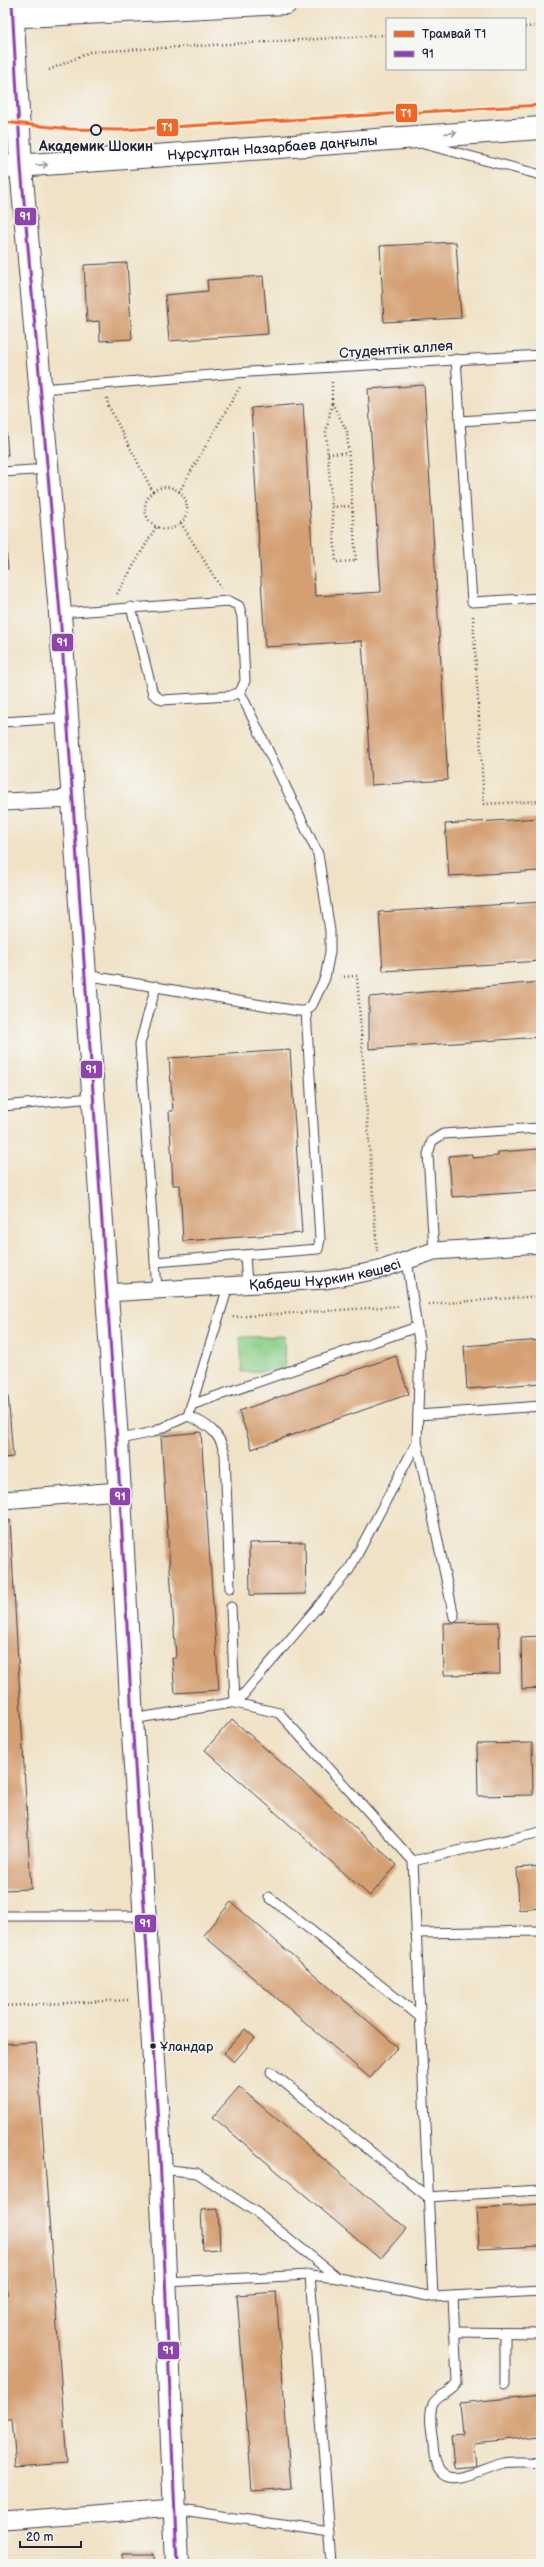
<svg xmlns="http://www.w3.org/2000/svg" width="544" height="2567" viewBox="0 0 544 2567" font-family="'Balsamiq Sans',sans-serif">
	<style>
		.park { fill: url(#park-crowns); stroke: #567862 }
		.building { fill: #d49f72 }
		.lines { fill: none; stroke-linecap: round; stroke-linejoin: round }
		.service-casing { stroke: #413f50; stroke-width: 11 }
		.minor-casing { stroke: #413f50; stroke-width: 19 }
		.secondary-casing { stroke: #413f50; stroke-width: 24 }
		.primary-casing { stroke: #413f50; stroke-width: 24 }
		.path { stroke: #413f50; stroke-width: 2.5; stroke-dasharray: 1 3; stroke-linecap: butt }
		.service { stroke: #fff; stroke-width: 9 }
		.minor { stroke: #fff; stroke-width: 17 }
		.secondary { stroke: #fff; stroke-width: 22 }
		.primary { stroke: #fff; stroke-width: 22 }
		.bus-1-casing { stroke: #f6f6f2; stroke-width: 6 }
		.bus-1 { stroke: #8e44ad; stroke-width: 3 }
		.tram-1-casing { stroke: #f6f6f2; stroke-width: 6 }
		.tram-1 { stroke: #f26522; stroke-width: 3 }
		.oneway { stroke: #9c9ca7 }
		.stop-dot { fill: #f6f6f2; stroke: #22223b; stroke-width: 2 }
		.bus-dot { fill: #22223b; stroke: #f6f6f2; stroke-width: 1.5 }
		.labels { text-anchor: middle; stroke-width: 3; stroke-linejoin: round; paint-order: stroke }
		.bus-label { font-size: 13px; fill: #22223b; stroke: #f6f6f2; text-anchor: start }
		.stop-label { font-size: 14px; font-weight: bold; fill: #22223b; stroke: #f6f6f2 }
		.street-label { font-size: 14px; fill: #22223b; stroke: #f6f6f2 }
		.line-badge { stroke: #f6f6f2; stroke-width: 1.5 }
		.badge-label { font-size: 11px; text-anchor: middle; font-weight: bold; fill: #fff }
	</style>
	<defs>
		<pattern id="park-crowns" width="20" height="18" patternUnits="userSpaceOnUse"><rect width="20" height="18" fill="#8bcf89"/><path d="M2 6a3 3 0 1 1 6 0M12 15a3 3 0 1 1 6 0" fill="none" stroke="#78b177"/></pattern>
	</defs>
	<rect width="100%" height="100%" fill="#f6f6f2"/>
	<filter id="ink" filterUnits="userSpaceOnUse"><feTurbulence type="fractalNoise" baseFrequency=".025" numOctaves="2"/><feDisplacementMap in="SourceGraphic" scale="8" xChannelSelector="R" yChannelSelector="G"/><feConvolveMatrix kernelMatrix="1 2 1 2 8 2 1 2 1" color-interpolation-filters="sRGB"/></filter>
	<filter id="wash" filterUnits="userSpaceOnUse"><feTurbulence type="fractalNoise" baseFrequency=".012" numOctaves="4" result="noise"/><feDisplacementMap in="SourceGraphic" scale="16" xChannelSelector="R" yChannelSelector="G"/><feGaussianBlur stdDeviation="0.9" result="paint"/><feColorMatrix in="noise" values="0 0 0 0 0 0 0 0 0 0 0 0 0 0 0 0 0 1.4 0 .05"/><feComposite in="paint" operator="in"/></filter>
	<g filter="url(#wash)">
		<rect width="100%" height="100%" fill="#f0e2c6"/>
		<!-- park -->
		<path class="park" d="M284,1336l1,34 -43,2 -2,-35z"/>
		<g id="blocks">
			<!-- building -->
			<g class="building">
				<path d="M456,242l5,76 -77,4 -4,-76z"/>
				<path d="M127,263l5,76 -32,2 -1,-20 -12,1 -3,-57z"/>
				<path d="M263,276l5,58 -99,7 -4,-46 43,-4 -1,-11z"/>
				<path d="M424,385l24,395 -77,5 -9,-144 -97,6 -14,-239 52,-4 12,192 66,-4 -13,-203z"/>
				<path d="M5,416l3,39h-5v-38z"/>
				<path d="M3,515l5,54h-5z"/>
				<path d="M541,818v53l-92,5 -4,-52z"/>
				<path d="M541,902v59l-158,10 -4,-59z"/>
				<path d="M541,982v55l-172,12v-52z"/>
				<path d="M290,1050l12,183 -119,8 -3,-56h-7l-4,-74h4l-4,-53z"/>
				<path d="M540,1149l1,42 -89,6 -3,-41 23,-2v4l26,-2v-4z"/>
				<path d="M3,1331l10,126 -10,1z"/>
				<path d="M541,1340v43l-74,6 -3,-43z"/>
				<path d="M396,1356l13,38 -157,55 -13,-38z"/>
				<path d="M201,1432l18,258 -44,3 -3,-35h4l-15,-222z"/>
				<path d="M10,1520l21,369 -28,1v-369z"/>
				<path d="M305,1542l1,52 -56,1 -1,-52z"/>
				<path d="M499,1622l1,52 -56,1 -1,-52z"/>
				<path d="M541,1636v52l-19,1 -1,-52z"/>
				<path d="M232,1719l165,146 -27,31 -165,-146z"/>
				<path d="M532,1743l1,52 -55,1 -1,-52z"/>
				<path d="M541,1866v42l-22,2 -2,-42z"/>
				<path d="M231,1902l167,145 -28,31 -167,-143z"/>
				<path d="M245,2029l10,9 -21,24 -10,-9z"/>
				<path d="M36,2042l31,421 -51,4 -4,-48h-9v-124l5,-1 -5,-64v-186z"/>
				<path d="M239,2087l167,142 -26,30 -167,-142z"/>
				<path d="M541,2204v42l-62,3 -2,-41z"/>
				<path d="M218,2209l2,40 -17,1 -2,-40z"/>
				<path d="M276,2292l15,196 -39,3 -15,-196z"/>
				<path d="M541,2395v41l-67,7 2,23 -22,2 -3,-33 12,-1 -3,-31z"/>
				<path d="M123,2554h31l1,10h-32z"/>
				<path d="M50,2561h35v3h-34z"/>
			</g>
		</g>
	</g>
	<g filter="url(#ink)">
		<use href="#blocks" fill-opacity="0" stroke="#413f50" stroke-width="1"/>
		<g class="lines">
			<!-- service casing -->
			<g class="service-casing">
				<g id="service">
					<path d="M424,144l117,31"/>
					<path d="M456,359l16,243 69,-4"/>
					<path d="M41,389l208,-17 292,-17"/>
					<path d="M460,421l81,-5"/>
					<path d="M3,472l44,-3"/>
					<path d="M60,613l169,-12 10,5 3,11 3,64 -5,11 -10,4 -68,4 -9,-6 -22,-87"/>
					<path d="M3,722l63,-4"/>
					<path d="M85,975l213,36h8l6,-6 13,-27 5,-26v-21l-12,-77 -78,-162"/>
					<path d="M156,986l-16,58 17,246"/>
					<path d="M3,1106l89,-8"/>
					<path d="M434,1251l-6,-97 4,-13 11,-7 98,-6"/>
					<path d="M245,1256l2,29"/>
					<path d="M155,1262l163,-13 2,-10 -14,-228"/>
					<path d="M191,1405l226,-78"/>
					<path d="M418,1415l123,-9"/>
					<path d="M188,1416c20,8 32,17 37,38l5,134"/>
					<path d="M117,1440l36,-8 35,-16 40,-129"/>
					<path d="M417,1442l37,175"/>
					<path d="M231,1607l4,96 44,10 134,148 20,436"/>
					<path d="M132,1719l105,-17 112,-132 68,-128 3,-94 -13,-88"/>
					<path d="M413,1861l128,-29"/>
					<path d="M269,1897l150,119"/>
					<path d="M3,1916h142"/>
					<path d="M416,1933l125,-2"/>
					<path d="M271,2072l157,125 113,-7"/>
					<path d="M161,2169l36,4 59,39 82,66"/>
					<path d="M310,2275l22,289"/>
					<path d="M165,2282l145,-7 28,3 95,19 108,-6"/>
					<path d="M453,2296l4,87c-7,12 -18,10 -24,21 -5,10 -1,29 0,40 2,57 39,26 71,19 12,-2 25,-1 37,0"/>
					<path d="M454,2332l87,1"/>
					<path d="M505,2333v51"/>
					<path d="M175,2509l155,23"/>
				</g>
			</g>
			<!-- minor casing -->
			<g class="minor-casing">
				<g id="minor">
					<path d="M3,802l69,-3"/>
					<path id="s1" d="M106,1293l220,-13 53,-10 55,-19 107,-7"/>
					<path d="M3,1500l116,-9"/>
					<path d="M3,2521l171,-13"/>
				</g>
			</g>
			<!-- secondary casing -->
			<g class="secondary-casing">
				<path id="secondary" d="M12,3l9,164 39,446 57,827 15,279 28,435 17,410"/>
			</g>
			<!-- primary casing -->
			<g class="primary-casing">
				<g id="primary">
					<path d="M3,17l283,-14"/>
					<path id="s2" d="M3,167l538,-39"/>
				</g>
			</g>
			<!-- path -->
			<g class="path">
				<path d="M525,27l16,-1"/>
				<path d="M49,70l41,-18 297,-17"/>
				<path d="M332,382v21"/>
				<path d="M107,398l1,7 45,87"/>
				<path d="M332,403l15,28 9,130 -20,1 -10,-130z"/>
				<path d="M328,454l20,-1"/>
				<circle cx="166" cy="508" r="21"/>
				<path d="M179,492l61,-105"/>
				<path d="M332,507l20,-1"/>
				<path d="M181,523l40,65"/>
				<path d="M117,594l39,-67"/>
				<path d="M473,616l11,188 57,-3"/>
				<path d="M340,977l17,-1 20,275"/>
				<path d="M429,1304l112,-8"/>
				<path d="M233,1317l167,-11"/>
				<path d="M3,2006l125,-6"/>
			</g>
			<!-- service -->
			<use href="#service" class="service"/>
			<!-- minor -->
			<use href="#minor" class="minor"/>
			<!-- secondary -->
			<use href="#secondary" class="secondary"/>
			<!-- primary -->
			<use href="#primary" class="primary"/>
			<!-- bus-1 casing -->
			<g class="bus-1-casing">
				<path id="bus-1" d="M12,3l9,164 39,446 57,827 15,279 28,435 17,410"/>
			</g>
			<!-- bus-1 -->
			<use href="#bus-1" class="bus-1"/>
			<!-- tram-1 casing -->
			<g class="tram-1-casing">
				<path id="tram-1" d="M3,122l67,7 50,1 421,-25"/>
			</g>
			<!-- tram-1 -->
			<use href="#tram-1" class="tram-1"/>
		</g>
		<!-- one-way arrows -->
		<defs><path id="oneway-shaft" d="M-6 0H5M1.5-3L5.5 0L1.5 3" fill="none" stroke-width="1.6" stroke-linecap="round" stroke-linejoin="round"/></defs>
		<g class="oneway">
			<use href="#oneway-shaft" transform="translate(451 133) rotate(-4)"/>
			<use href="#oneway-shaft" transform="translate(42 165) rotate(-4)"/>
		</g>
	</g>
	<!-- markers -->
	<circle class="stop-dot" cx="96" cy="130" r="5"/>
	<circle class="bus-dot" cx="153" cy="2046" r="3.5"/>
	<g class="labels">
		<!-- bus labels -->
		<g class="bus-label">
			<text x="160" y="2051">Ұландар</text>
		</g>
		<!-- stop labels -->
		<g class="stop-label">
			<text x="96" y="151">Академик Шокин</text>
		</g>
		<!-- street labels -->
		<g class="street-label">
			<text dy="5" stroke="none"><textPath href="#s2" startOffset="270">Нұрсұлтан Назарбаев даңғылы</textPath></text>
			<text transform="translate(396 349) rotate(-4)" y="5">Студенттік аллея</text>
			<text dy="5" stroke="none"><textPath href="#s1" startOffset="220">Қабдеш Нұркин көшесі</textPath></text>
		</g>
	</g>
	<g class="line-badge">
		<rect x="395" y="103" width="23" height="20" rx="4" fill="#f26522"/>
		<rect x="156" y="118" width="23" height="19" rx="4" fill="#f26522"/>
		<rect x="14" y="207" width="23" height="19" rx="4" fill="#8e44ad"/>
		<rect x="51" y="633" width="23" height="19" rx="4" fill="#8e44ad"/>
		<rect x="80" y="1060" width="23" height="19" rx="4" fill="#8e44ad"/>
		<rect x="109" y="1487" width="22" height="19" rx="4" fill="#8e44ad"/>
		<rect x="134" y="1914" width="23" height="19" rx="4" fill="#8e44ad"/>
		<rect x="157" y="2341" width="23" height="19" rx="4" fill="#8e44ad"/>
	</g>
	<g class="badge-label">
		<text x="406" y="117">T1</text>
		<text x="167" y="131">T1</text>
		<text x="25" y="220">91</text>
		<text x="62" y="646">91</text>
		<text x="91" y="1073">91</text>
		<text x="120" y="1500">91</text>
		<text x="145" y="1927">91</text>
		<text x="168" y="2354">91</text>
	</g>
	<!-- margin -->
	<rect width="544" height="2567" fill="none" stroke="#f6f6f2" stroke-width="16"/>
	<!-- legend -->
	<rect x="386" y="18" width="140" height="52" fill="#f6f6f2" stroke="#a1a1a9"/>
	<rect x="394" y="31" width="20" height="6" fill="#f26522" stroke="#a1a1a9"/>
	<text x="422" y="38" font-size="12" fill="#22223b">Трамвай T1</text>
	<rect x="394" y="51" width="20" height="6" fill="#8e44ad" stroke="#a1a1a9"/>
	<text x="422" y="58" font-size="12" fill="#22223b">91</text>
	<!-- scale -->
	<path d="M20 2541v6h61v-6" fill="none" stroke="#22223b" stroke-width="2"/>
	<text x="26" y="2541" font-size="12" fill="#22223b" stroke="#f6f6f2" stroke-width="3" paint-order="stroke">20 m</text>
</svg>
